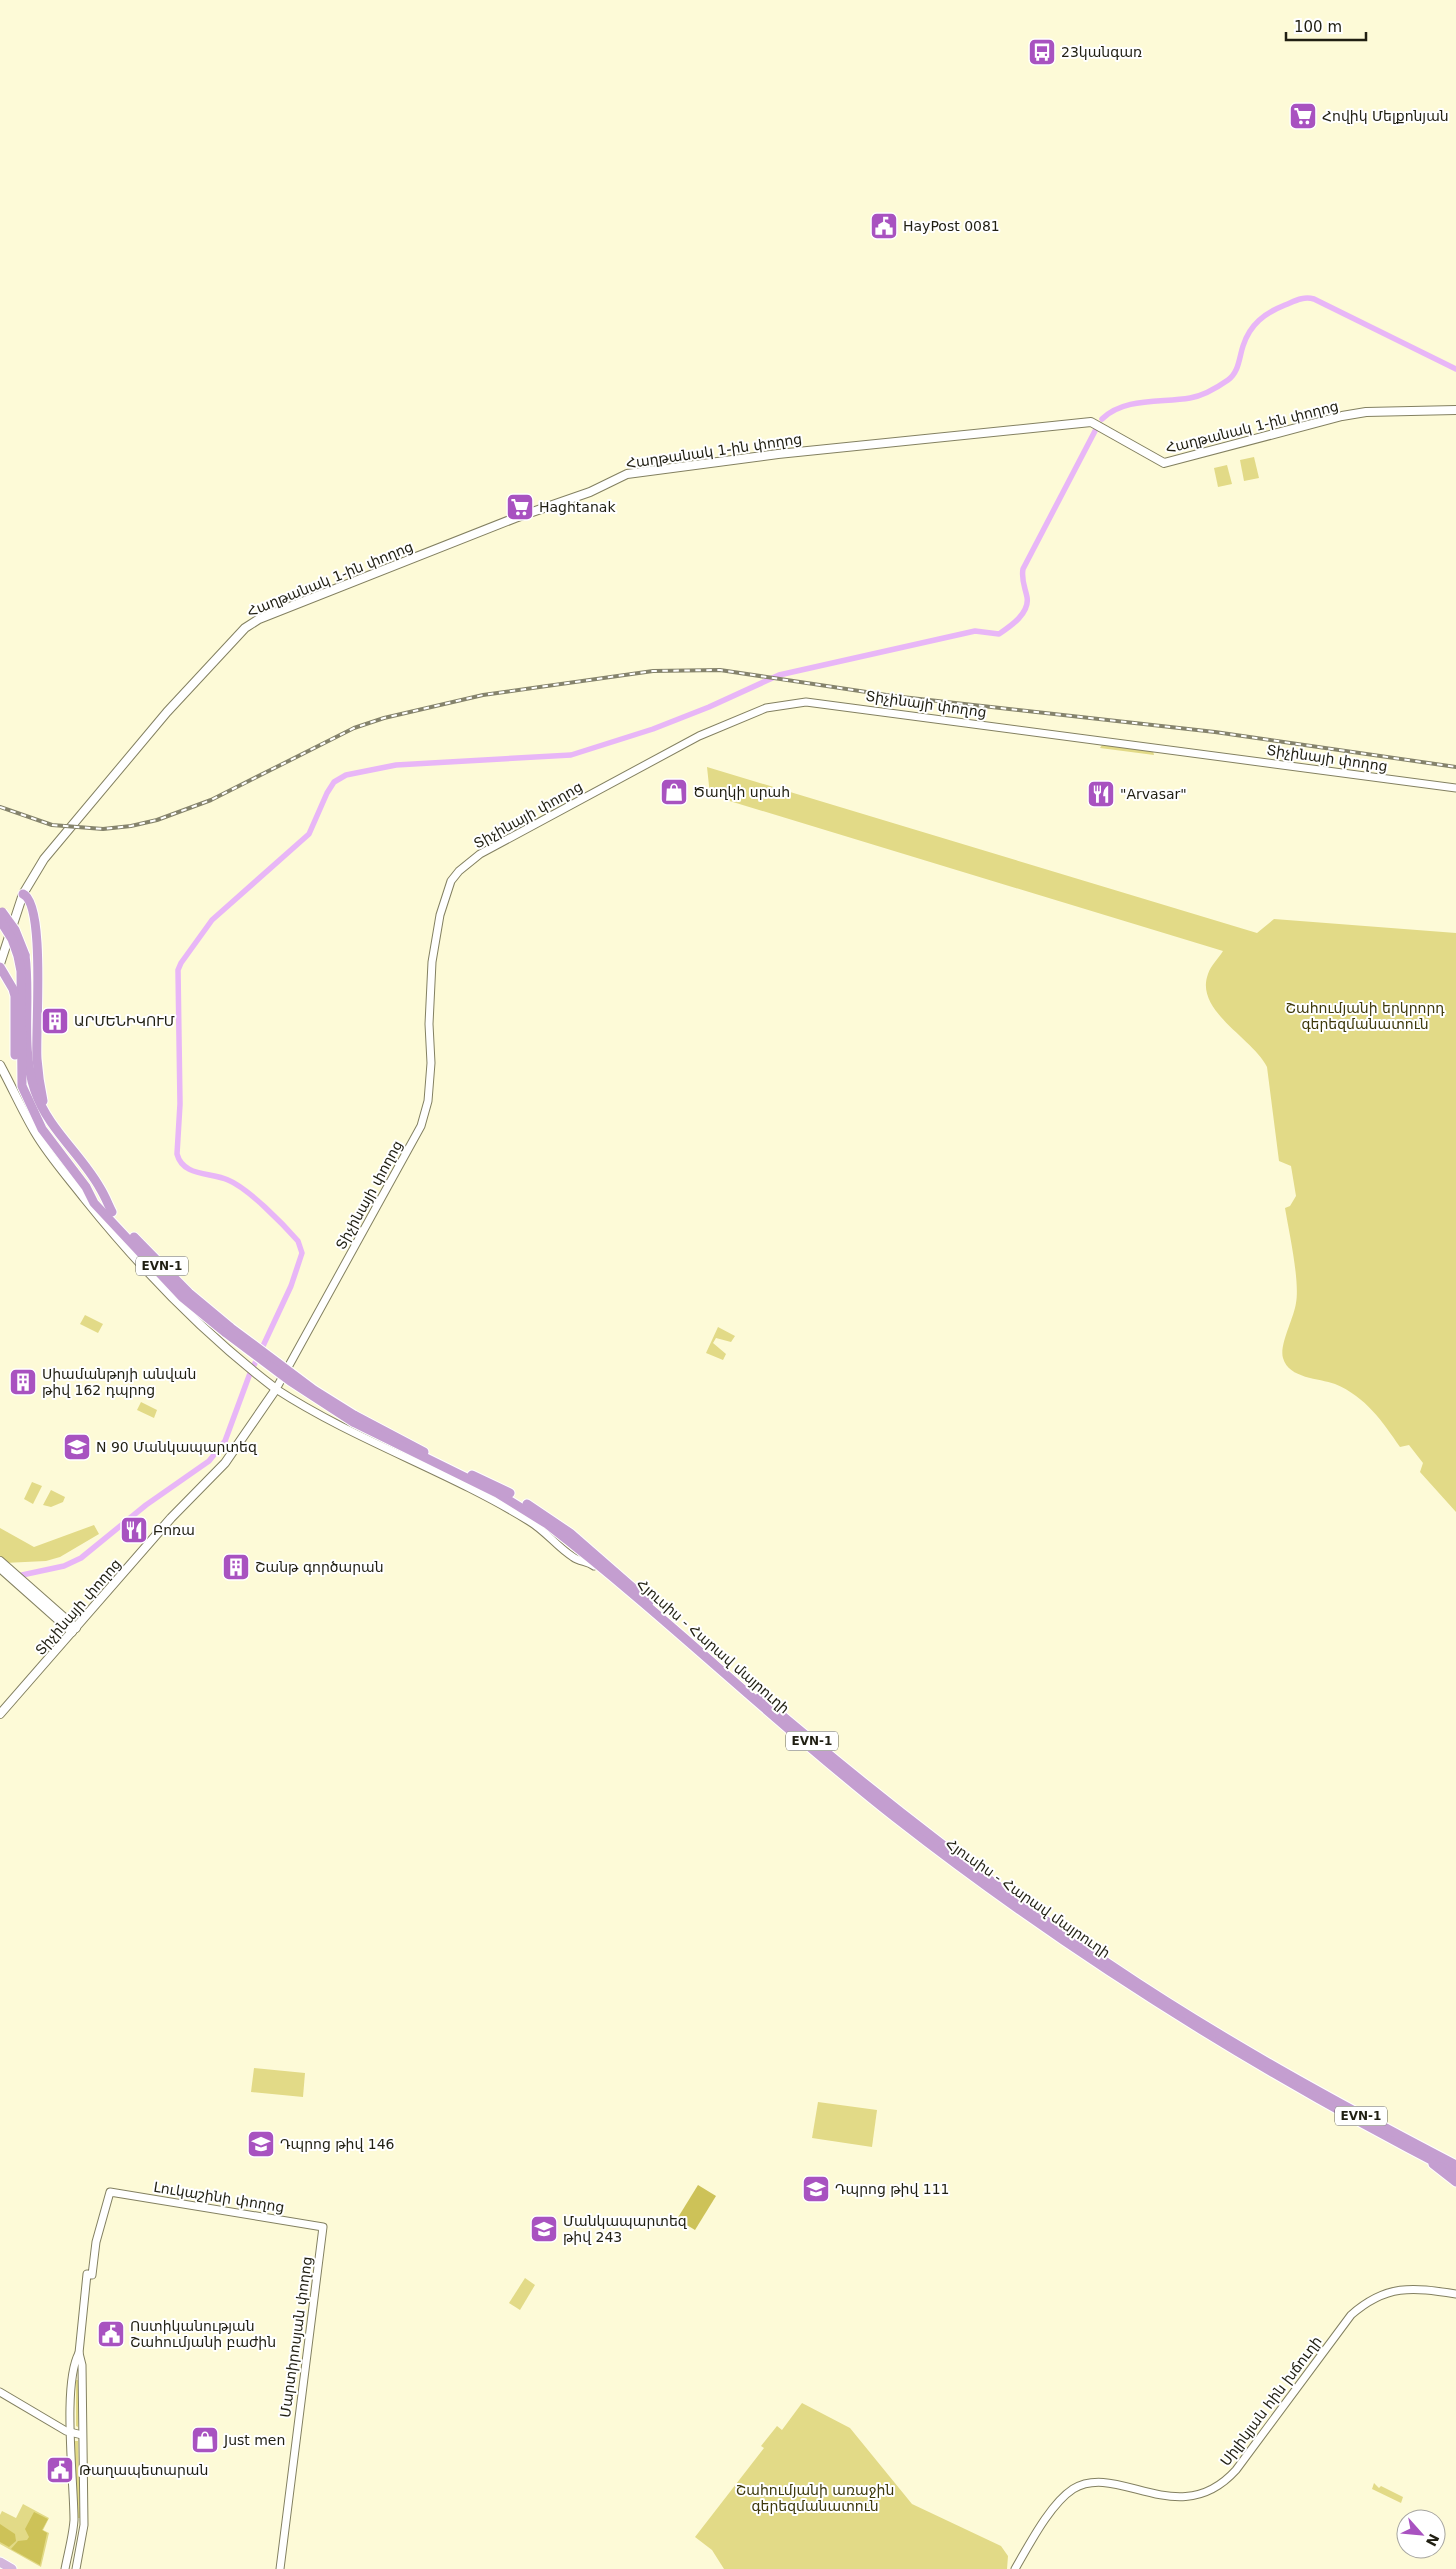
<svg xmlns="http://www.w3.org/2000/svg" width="1456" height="2569" viewBox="0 0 1456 2569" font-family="'DejaVu Sans','Noto Sans Armenian',sans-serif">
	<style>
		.green { fill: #e2da87 }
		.forest { fill: #cdc258 }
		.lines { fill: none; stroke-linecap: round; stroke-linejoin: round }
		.canal { stroke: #e8b6f7; stroke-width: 5.5 }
		.tertiary-casing { stroke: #838061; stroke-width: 9 }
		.secondary-casing { stroke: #838061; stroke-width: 10 }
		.primary-casing { stroke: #fff; stroke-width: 11 }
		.trunk-casing { stroke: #fff; stroke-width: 11 }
		.tertiary { stroke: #fff; stroke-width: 7 }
		.secondary { stroke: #fff; stroke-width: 8 }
		.primary { stroke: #d3b6dc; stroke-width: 9 }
		.trunk { stroke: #c49ed0; stroke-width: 9 }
		.rail-casing { stroke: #85836c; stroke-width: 4 }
		.rail { stroke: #fff; stroke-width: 2; stroke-dasharray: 5.5; stroke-linecap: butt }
		.trunk-bridge-casing { stroke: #fff; stroke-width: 11; stroke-linecap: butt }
		.trunk-bridge { stroke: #c49ed0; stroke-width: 9 }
		.labels { text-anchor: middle; stroke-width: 4; stroke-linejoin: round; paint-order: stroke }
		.shield { fill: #fff; stroke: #636259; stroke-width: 1 }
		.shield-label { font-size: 12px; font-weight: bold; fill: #201f12 }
		.poi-label { font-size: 14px; fill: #201f12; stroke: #fff; text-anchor: start }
		.street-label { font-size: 14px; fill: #201f12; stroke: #fff }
		.park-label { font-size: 14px; fill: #3e390b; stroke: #fff }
	</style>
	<rect width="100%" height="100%" fill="#fdfad7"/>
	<!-- green -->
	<g class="green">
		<path d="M1254,457l5,21 -15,3 -4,-21z"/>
		<path d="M1227,465l5,19 -14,3 -4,-19z"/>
		<path d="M1102,745l51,6 1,4 -54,-7z"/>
		<path d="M707,767l550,166 17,-14 182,14v579l-36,-40 3,-9 -14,-18 -9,2c-18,-26 -34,-50 -65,-63 -16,-6 -46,-5 -52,-26 -4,-13 11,-40 13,-55 4,-22 -7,-71 -11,-95l5,-2 6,-10 -5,-30 -12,-5 -12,-94c-14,-29 -73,-56 -59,-93 3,-9 10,-15 15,-23l-500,-152 -2,-5 -11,1z"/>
		<path d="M85,1315l18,9 -5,9 -18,-9z"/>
		<path d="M718,1327l17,9 -4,6 -15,-4 -3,5 13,11 -3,6 -17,-7z"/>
		<path d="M141,1402l16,8 -3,8 -17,-8z"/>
		<path d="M32,1482l10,4 -9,18 -9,-5z"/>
		<path d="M51,1490l14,7 -2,5 -12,5 -8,-2z"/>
		<path d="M94,1525l5,9 -39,23 -14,4 -42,2 -4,-2v-33l34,19z"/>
		<path d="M254,2068l51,5 -2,24 -52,-5z"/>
		<path d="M818,2102l59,8 -5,37 -60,-9z"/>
		<path d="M525,2278l10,7 -15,25 -11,-7z"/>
		<path d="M76,2380h3l-1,47 -2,-1z"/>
		<path d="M802,2403l48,25 62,76 89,42 7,10 -1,13h-283l-12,-19 -17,-13 69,-89 -3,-2 16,-20 5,4z"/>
		<path d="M74,2441h4l2,77h-5z"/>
		<path d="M1374,2483l5,5 2,-2 22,11 -2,6 -29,-14z"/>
		<path d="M23,2504l26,14 -6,12 6,3 -8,34 -41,-23v-29l2,-4 14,7z"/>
	</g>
	<!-- forest -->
	<g class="forest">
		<path d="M698,2185l18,11 -21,34 -18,-11z"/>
		<path d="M34,2512l14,7 -6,11 5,3 -7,32 -29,-16 7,-8 9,-1 2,-3 -4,-8z"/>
		<path d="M0,2524l15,10 1,7 -7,6 -9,-5z"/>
	</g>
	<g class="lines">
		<!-- canal -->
		<g class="canal">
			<path d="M1102,419c22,-22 60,-16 88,-21 12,-2 28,-11 38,-18 11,-8 11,-22 15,-34 7,-22 22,-33 42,-41 10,-4 18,-9 29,-6l142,70"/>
			<path d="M22,1575l42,-9 17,-8 65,-53 63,-44 16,-20 24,-65 42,-90 11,-33 -4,-12c-15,-17 -50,-53 -70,-61 -17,-8 -45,-3 -51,-26l3,-50 -2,-134 3,-7 31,-43 97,-86 18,-41 7,-11 12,-7 50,-10 175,-10 82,-26 56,-22 70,-32 196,-44 24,3c12,-8 31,-21 28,-37 -2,-10 -6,-17 -4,-28l72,-138"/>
		</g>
		<!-- tertiary casing -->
		<g class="tertiary-casing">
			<g id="tertiary">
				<path d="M594,1566c-7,-5 -14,-4 -21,-9 -16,-10 -27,-26 -44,-36 -81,-50 -173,-80 -253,-132l145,-263 7,-25 3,-38 -2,-39 3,-62 8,-47 11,-34 8,-10 21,-17 219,-118 67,-28 40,-6 650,86"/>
				<path d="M0,2392l66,39 16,4"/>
				<path d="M65,2569c3,-16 8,-33 9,-49 0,-39 -12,-136 5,-167"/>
				<path d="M76,2569l8,-44 -2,-160 -3,-12 8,-79 5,1 4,-33 14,-50 213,35 -43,342"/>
				<path d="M1015,2569c14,-24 35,-65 58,-80 45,-28 106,44 163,-19l115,-155c35,-31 61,-28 105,-21"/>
			</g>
		</g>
		<!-- secondary casing -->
		<g class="secondary-casing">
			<g id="secondary">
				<path d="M0,964l23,-70 21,-35 123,-147 78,-84 14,-9 256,-101 75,-26 37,-18 151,-20 313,-32 73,41 178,-47 24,-4 90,-2"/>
				<path d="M0,1065c12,22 22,45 35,67 14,24 33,45 50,67 57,71 119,135 191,190l-51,74 -54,55 -171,196"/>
				<path d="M0,1561l76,67"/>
				<path d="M0,1568l72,64"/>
			</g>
		</g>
		<!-- primary casing -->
		<g class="primary-casing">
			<path id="primary" d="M0,2562l12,7"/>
		</g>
		<!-- trunk casing -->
		<g class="trunk-casing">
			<g id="trunk">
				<path d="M23,894c23,10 12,137 14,165 1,14 3,28 6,42"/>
				<path d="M25,955c6,45 -5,93 10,136 13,38 46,63 65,97 5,8 8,16 12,24"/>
				<path d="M18,956l3,15 1,115 20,43 44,58 8,16 88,94 44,36"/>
				<path d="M0,967l13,22 2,7v59"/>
				<path d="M134,1237l55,56 42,35"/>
				<path d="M354,1415l70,37"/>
				<path d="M353,1422l144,71 50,31c120,93 229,200 349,294 175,137 362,253 560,355"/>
				<path d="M472,1475l38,18"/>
				<path d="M527,1504l43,29 79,69"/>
				<path d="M760,1697c112,95 227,186 349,267 111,75 228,139 347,201"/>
				<path d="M1433,2164l23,18"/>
			</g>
		</g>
		<!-- tertiary -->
		<use href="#tertiary" class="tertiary"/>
		<!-- secondary -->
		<use href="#secondary" class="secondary"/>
		<!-- primary -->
		<use href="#primary" class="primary"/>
		<!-- trunk -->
		<use href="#trunk" class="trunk"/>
		<!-- rail casing -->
		<g class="rail-casing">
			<path id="rail" d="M0,807l52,18 51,4 28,-3 26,-6 54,-20 143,-72 30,-10 99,-23 170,-24 67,-1 173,26 322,36 241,35"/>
		</g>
		<!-- rail -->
		<use href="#rail" class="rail"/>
		<!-- trunk-bridge casing -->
		<g class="trunk-bridge-casing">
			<g id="trunk-bridge">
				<path d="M2,912l13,18 10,25"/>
				<path d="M0,920l12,19 6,17"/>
				<path d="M231,1328l83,62 40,25"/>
				<path d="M226,1333l64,48 63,41"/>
			</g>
		</g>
		<!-- trunk-bridge -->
		<use href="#trunk-bridge" class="trunk-bridge"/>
	</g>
	<!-- icons -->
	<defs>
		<g id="bus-square" transform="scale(1.4375)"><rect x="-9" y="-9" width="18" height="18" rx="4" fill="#a852c0" stroke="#fff"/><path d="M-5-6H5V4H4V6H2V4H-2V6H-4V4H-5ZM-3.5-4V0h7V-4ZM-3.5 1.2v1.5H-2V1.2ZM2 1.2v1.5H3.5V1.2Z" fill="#fff"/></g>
		<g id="supermarket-square" transform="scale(1.4375)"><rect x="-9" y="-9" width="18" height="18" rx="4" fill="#a852c0" stroke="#fff"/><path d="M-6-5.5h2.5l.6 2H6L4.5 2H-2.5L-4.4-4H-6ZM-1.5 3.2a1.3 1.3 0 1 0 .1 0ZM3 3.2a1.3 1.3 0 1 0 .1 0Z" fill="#fff"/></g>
		<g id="civic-square" transform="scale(1.4375)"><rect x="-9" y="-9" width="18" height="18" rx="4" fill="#a852c0" stroke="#fff"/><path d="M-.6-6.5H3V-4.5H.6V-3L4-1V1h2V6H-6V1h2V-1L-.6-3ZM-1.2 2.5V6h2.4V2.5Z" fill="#fff"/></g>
		<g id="shop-square" transform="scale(1.4375)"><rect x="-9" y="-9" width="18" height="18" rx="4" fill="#a852c0" stroke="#fff"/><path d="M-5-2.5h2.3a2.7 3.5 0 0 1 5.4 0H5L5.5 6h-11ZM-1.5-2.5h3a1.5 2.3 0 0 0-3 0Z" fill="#fff"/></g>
		<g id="restaurant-square" transform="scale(1.4375)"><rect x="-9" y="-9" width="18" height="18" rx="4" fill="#a852c0" stroke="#fff"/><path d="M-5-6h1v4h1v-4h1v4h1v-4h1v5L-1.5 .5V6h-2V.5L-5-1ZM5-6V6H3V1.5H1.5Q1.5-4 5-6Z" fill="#fff"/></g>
		<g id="building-square" transform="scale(1.4375)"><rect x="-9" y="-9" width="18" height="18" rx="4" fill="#a852c0" stroke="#fff"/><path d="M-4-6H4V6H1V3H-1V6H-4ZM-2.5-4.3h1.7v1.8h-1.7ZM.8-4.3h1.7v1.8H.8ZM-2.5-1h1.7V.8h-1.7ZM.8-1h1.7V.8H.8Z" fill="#fff"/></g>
		<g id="school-square" transform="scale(1.4375)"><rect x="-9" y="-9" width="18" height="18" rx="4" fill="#a852c0" stroke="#fff"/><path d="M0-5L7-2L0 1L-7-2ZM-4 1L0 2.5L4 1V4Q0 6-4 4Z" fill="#fff"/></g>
	</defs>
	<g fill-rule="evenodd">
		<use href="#bus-square" x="1042" y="52"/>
		<use href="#supermarket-square" x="1303" y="116"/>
		<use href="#civic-square" x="884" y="226"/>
		<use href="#supermarket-square" x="520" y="507"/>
		<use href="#shop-square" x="674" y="792"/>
		<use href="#restaurant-square" x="1101" y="794"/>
		<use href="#building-square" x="55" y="1021"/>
		<use href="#building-square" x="23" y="1382"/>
		<use href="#school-square" x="77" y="1447"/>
		<use href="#restaurant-square" x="134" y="1530"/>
		<use href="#building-square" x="236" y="1567"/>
		<use href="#school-square" x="261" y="2144"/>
		<use href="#school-square" x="816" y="2189"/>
		<use href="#school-square" x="544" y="2229"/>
		<use href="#civic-square" x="111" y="2334"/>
		<use href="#shop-square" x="205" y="2440"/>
		<use href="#civic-square" x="60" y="2470"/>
	</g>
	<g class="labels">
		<!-- shield labels -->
		<g class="shield">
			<rect x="136" y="1256.5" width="52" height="19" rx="4"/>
			<rect x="786" y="1731.5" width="52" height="19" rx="4"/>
			<rect x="1335" y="2106.5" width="52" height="19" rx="4"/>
		</g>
		<g class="shield-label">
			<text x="162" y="1270">EVN-1</text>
			<text x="812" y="1745">EVN-1</text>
			<text x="1361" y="2120">EVN-1</text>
		</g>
		<!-- poi labels -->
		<g class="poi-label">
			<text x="1061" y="57">23կանգառ</text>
			<text x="1322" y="121">Հովիկ Մելքոնյան</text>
			<text x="903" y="231">HayPost 0081</text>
			<text x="539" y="512">Haghtanak</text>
			<text x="693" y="797">Ծաղկի սրահ</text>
			<text x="1120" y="799">"Arvasar"</text>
			<text x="74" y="1026">ԱՐՄԵՆԻԿՈՒՄ</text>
			<text x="42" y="1379">Սիամանթոյի անվան<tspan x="42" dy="16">թիվ 162 դպրոց</tspan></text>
			<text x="96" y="1452">N 90 Մանկապարտեզ</text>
			<text x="153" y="1535">Բոռա</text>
			<text x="255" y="1572">Շանթ գործարան</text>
			<text x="280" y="2149">Դպրոց թիվ 146</text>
			<text x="835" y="2194">Դպրոց թիվ 111</text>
			<text x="563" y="2226">Մանկապարտեզ<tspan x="563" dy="16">թիվ 243</tspan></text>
			<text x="130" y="2331">Ոստիկանության<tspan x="130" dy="16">Շահումյանի բաժին</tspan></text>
			<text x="224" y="2445">Just men</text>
			<text x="79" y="2475">Թաղապետարան</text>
		</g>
		<!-- street labels -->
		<g class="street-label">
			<text transform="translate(1252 427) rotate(-14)" y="5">Հաղթանակ 1-ին փողոց</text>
			<text transform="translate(714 451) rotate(-8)" y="5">Հաղթանակ 1-ին փողոց</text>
			<text transform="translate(330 579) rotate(-22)" y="5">Հաղթանակ 1-ին փողոց</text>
			<text transform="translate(926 704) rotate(8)" y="5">Տիչինայի փողոց</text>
			<text transform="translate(1327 758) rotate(8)" y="5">Տիչինայի փողոց</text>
			<text transform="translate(528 815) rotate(-29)" y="5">Տիչինայի փողոց</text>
			<text transform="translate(369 1195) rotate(-61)" y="5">Տիչինայի փողոց</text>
			<text transform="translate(78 1607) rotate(-49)" y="5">Տիչինայի փողոց</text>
			<text transform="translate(713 1646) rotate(41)" y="5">Հյուսիս - Հարավ մայրուղի</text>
			<text transform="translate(1028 1898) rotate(35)" y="5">Հյուսիս - Հարավ մայրուղի</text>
			<text transform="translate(219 2197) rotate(9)" y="5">Լուկաշինի փողոց</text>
			<text transform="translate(296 2337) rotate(-82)" y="5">Մարտիրոսյան փողոց</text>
			<text transform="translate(1271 2401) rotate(-53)" y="5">Սիլիկյան հին խճուղի</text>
		</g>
		<!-- park labels -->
		<g class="park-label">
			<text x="1365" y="1013">Շահումյանի երկրորդ<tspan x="1365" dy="16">գերեզմանատուն</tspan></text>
			<text x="815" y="2495">Շահումյանի առաջին<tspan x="815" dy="16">գերեզմանատուն</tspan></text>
		</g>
	</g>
	<!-- north arrow -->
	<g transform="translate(1421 2534) rotate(117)"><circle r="24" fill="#ffffff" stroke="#a6a5a0"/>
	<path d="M0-4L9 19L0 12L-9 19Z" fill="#a852c0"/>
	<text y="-8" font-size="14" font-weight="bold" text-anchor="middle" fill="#201f12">N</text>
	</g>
	<!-- scale -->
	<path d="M1286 32v8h80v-8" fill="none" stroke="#201f12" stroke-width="2.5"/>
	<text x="1294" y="32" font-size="15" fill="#201f12" stroke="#ffffff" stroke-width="4" paint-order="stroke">100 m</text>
</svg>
